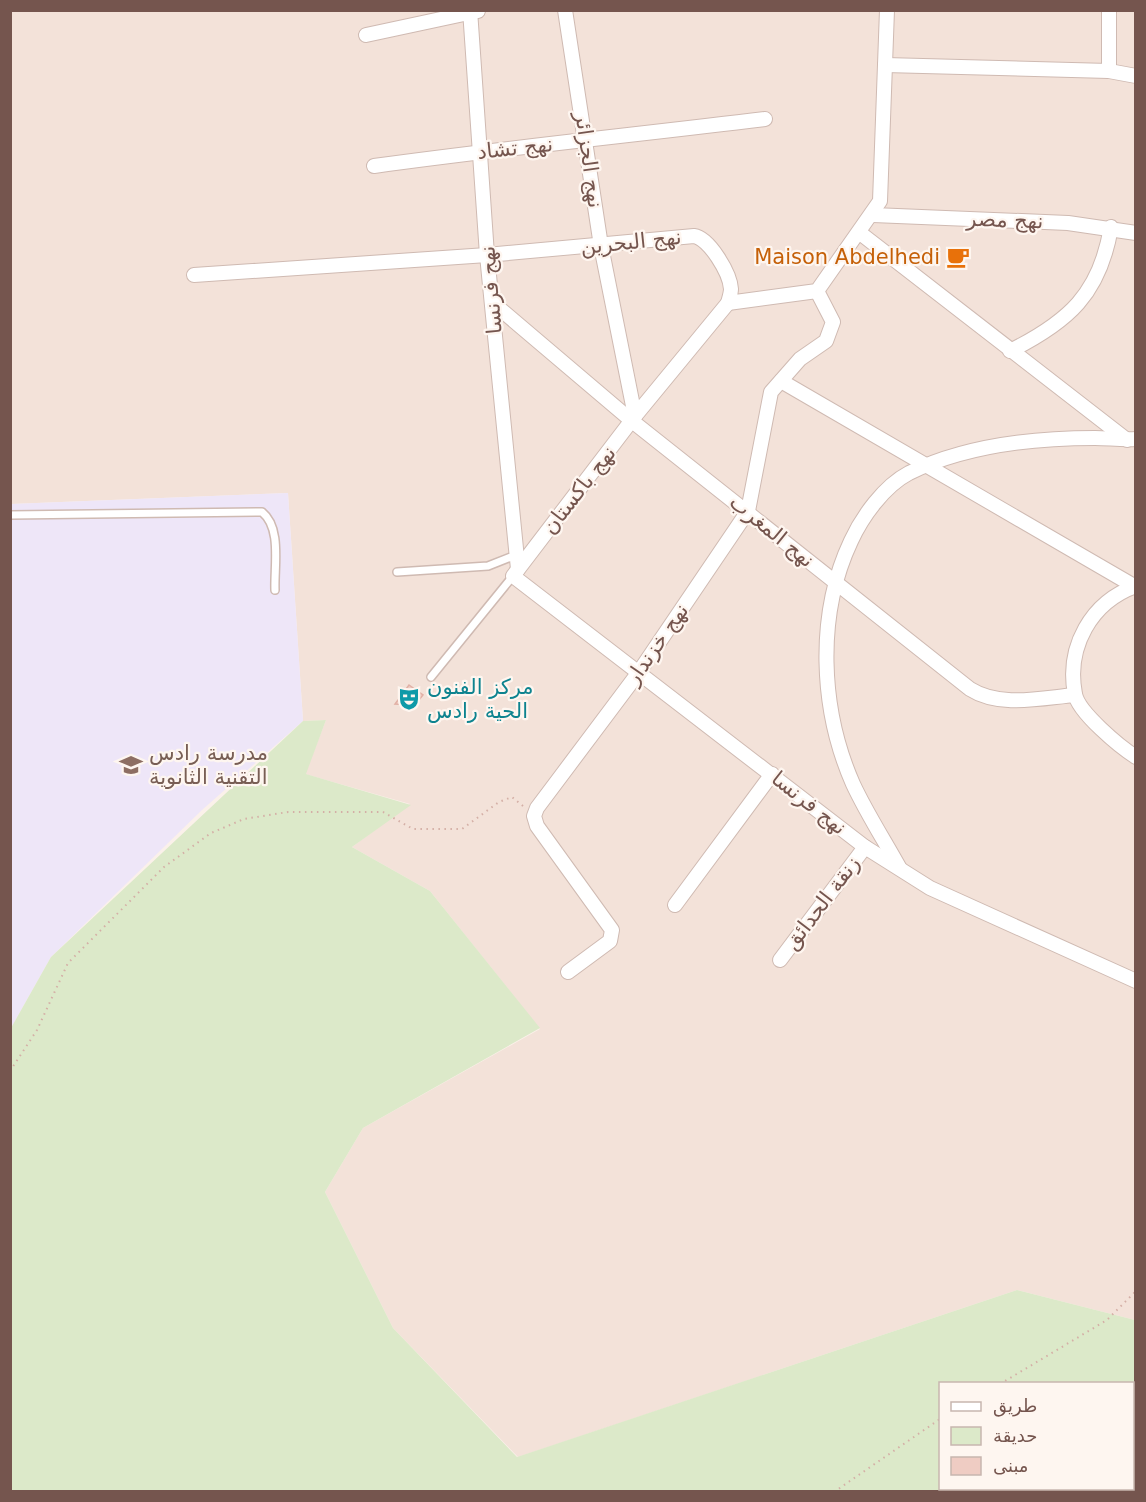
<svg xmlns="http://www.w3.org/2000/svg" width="1146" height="1502" viewBox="0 0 1146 1502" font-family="'DejaVu Sans',Cairo,sans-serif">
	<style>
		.residential { fill: #f3e2d9 }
		.education { fill: #eee6f8 }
		.green { fill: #dce9c9; fill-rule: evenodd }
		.building { fill: #efccc3; stroke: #e1b0a5; stroke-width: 1.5 }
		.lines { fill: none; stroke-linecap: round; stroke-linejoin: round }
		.service-casing { stroke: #cfbab2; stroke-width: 10 }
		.minor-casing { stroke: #cfbab2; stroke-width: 16 }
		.path { stroke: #d4afa6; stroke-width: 2; stroke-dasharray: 1.5 4.5; stroke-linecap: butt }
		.service { stroke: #fff; stroke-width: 7 }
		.minor { stroke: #fff; stroke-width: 14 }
		.labels { text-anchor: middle; stroke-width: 4.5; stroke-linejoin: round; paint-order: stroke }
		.street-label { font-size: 21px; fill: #75554e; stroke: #fef6f0 }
		.food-label { font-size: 21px; fill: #c56008; stroke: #fef6f0; text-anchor: end }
		.culture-label { font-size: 21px; fill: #0d838f; stroke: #fef6f0; text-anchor: start }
		.education-label { font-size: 21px; fill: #785e54; stroke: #fef6f0; text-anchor: start }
	</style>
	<rect width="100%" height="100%" fill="#fbf1ea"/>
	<!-- residential -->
	<path class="residential" d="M10,11h1125v1309l-118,-30 -499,167 -125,-129 -68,-136 38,-64 177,-99 -110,-138 -78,-44 58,-43 -105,-30 21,-54 -23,1 -15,-228 -277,11z"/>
	<!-- education -->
	<path class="education" d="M288,493l15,228 -101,89 -151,147 -40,71v-524z"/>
	<!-- green -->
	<path class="green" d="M326,720l-20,54 105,31 -59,42 78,44 110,137 -177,100 -38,64 68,136 124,129 500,-167 118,30v171h-1124v-463l40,-71 252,-236zM940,1384h192v104h-192z"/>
	<!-- building -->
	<path class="building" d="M409,685l14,10 -8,10 -20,-1z"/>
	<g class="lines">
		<!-- service casing -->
		<g class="service-casing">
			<g id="service">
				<path d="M10,515l252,-3c20,16 12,54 13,78"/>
				<path d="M397,572l91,-6 28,-11"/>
				<path d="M431,677l82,-101"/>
			</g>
		</g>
		<!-- minor casing -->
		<g class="minor-casing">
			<g id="minor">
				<path d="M470,10l17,245 31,314"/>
				<path d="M565,10l36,236 34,170"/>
				<path d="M1109,10v61"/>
				<path d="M366,35l112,-24"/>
				<path d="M885,65l224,6 27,5"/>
				<path d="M374,166c130,-18 260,-31 391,-47"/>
				<path d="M873,215l195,8 68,10"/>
				<path d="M860,233l267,207"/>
				<path d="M194,275l293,-20 207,-19c15,2 36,37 37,53 0,4 -2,10 -3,14l89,-12 63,-90 7,-191"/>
				<path d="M493,303l139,118 338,268c30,19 71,9 105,6"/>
				<path d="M728,303l-93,113 -122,160 352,271 65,41 206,93"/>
				<path d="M1010,351c58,-29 90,-57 101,-124"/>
				<path d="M781,381l353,205"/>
				<path d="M1136,586c-45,16 -70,61 -61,108 3,18 45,53 61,63"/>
				<path d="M899,867c-15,-27 -33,-55 -46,-83 -33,-75 -37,-169 -2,-243 11,-24 33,-55 58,-68 55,-27 125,-35 186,-35 13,0 27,2 41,1"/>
				<path d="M675,905l97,-131"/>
				<path d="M780,960l85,-113"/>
				<path d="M568,972l42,-31 2,-11 -75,-104 -3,-10 3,-8 102,-136 109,-161 23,-119 29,-33 26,-18 7,-19 -16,-31"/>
			</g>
		</g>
		<!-- path -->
		<g class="path">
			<path d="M10,1071l27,-41 31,-67 96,-96 47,-34 33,-14 44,-7h95l30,17h49l37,-27 13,-5 11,9"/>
			<path d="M1000,1384l107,-64 29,-29"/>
			<path d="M834,1492l106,-73"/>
		</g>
		<!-- service -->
		<use href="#service" class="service"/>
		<!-- minor -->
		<use href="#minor" class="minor"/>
	</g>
	<!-- icons -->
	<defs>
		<g id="cafe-bare" transform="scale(1.8)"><path d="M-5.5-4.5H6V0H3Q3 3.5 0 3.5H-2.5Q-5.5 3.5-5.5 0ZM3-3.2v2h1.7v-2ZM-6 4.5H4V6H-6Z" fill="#e8710a" stroke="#fef6f0" stroke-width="2.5" paint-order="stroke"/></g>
		<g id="theatre-bare" transform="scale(1.8)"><path d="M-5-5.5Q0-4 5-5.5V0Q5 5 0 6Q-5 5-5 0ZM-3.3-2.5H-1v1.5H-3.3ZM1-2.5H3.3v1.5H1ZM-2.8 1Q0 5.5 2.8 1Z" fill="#0f9aa8" stroke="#fef6f0" stroke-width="2.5" paint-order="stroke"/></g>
		<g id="university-bare" transform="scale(1.8)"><path d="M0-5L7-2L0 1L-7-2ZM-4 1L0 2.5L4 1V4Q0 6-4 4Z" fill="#8d6e63" stroke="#fef6f0" stroke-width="2.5" paint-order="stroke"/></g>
	</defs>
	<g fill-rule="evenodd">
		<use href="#cafe-bare" x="958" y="257"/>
		<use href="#theatre-bare" x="409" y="699"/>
		<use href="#university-bare" x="131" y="765"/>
	</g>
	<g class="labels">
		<!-- street labels -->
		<g class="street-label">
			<text transform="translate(515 148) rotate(-6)" y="7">نهج تشاد</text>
			<text transform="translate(589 160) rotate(82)" y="7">نهج الجزائر</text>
			<text transform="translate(1005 220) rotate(2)" y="7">نهج مصر</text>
			<text transform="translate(631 242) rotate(-6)" y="7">نهج البحرين</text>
			<text transform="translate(491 290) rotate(-95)" y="7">نهج فرنسا</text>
			<text transform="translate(579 490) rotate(-52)" y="7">نهج باكستان</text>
			<text transform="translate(772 531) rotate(39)" y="7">نهج المغرب</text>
			<text transform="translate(657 644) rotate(-55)" y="7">نهج خزندار</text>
			<text transform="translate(809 803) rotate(38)" y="7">نهج فرنسا</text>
			<text transform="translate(822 903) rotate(-53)" y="7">زنقة الحدائق</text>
		</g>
		<!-- food labels -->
		<g class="food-label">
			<text x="940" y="264">Maison Abdelhedi</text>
		</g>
		<!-- culture labels -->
		<g class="culture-label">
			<text x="427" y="694">مركز الفنون<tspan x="427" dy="24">الحية رادس</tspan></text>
		</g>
		<!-- education labels -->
		<g class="education-label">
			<text x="149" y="760">مدرسة رادس<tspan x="149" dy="24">التقنية الثانوية</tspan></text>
		</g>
	</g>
	<!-- border -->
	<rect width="1146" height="1502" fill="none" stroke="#75554e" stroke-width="24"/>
	<!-- legend -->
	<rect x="939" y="1382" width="195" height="108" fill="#fef6f0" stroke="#c7b6af" stroke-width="1.5"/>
	<rect x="951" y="1402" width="30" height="9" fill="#ffffff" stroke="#c7b6af" stroke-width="1.5"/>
	<text x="993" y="1412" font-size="18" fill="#75554e">طريق</text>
	<rect x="951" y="1427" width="30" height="18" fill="#dce9c9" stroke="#c7b6af" stroke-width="1.5"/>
	<text x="993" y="1442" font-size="18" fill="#75554e">حديقة</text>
	<rect x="951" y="1457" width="30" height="18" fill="#efccc3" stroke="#c7b6af" stroke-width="1.5"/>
	<text x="993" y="1472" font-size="18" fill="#75554e">مبنى</text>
</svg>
